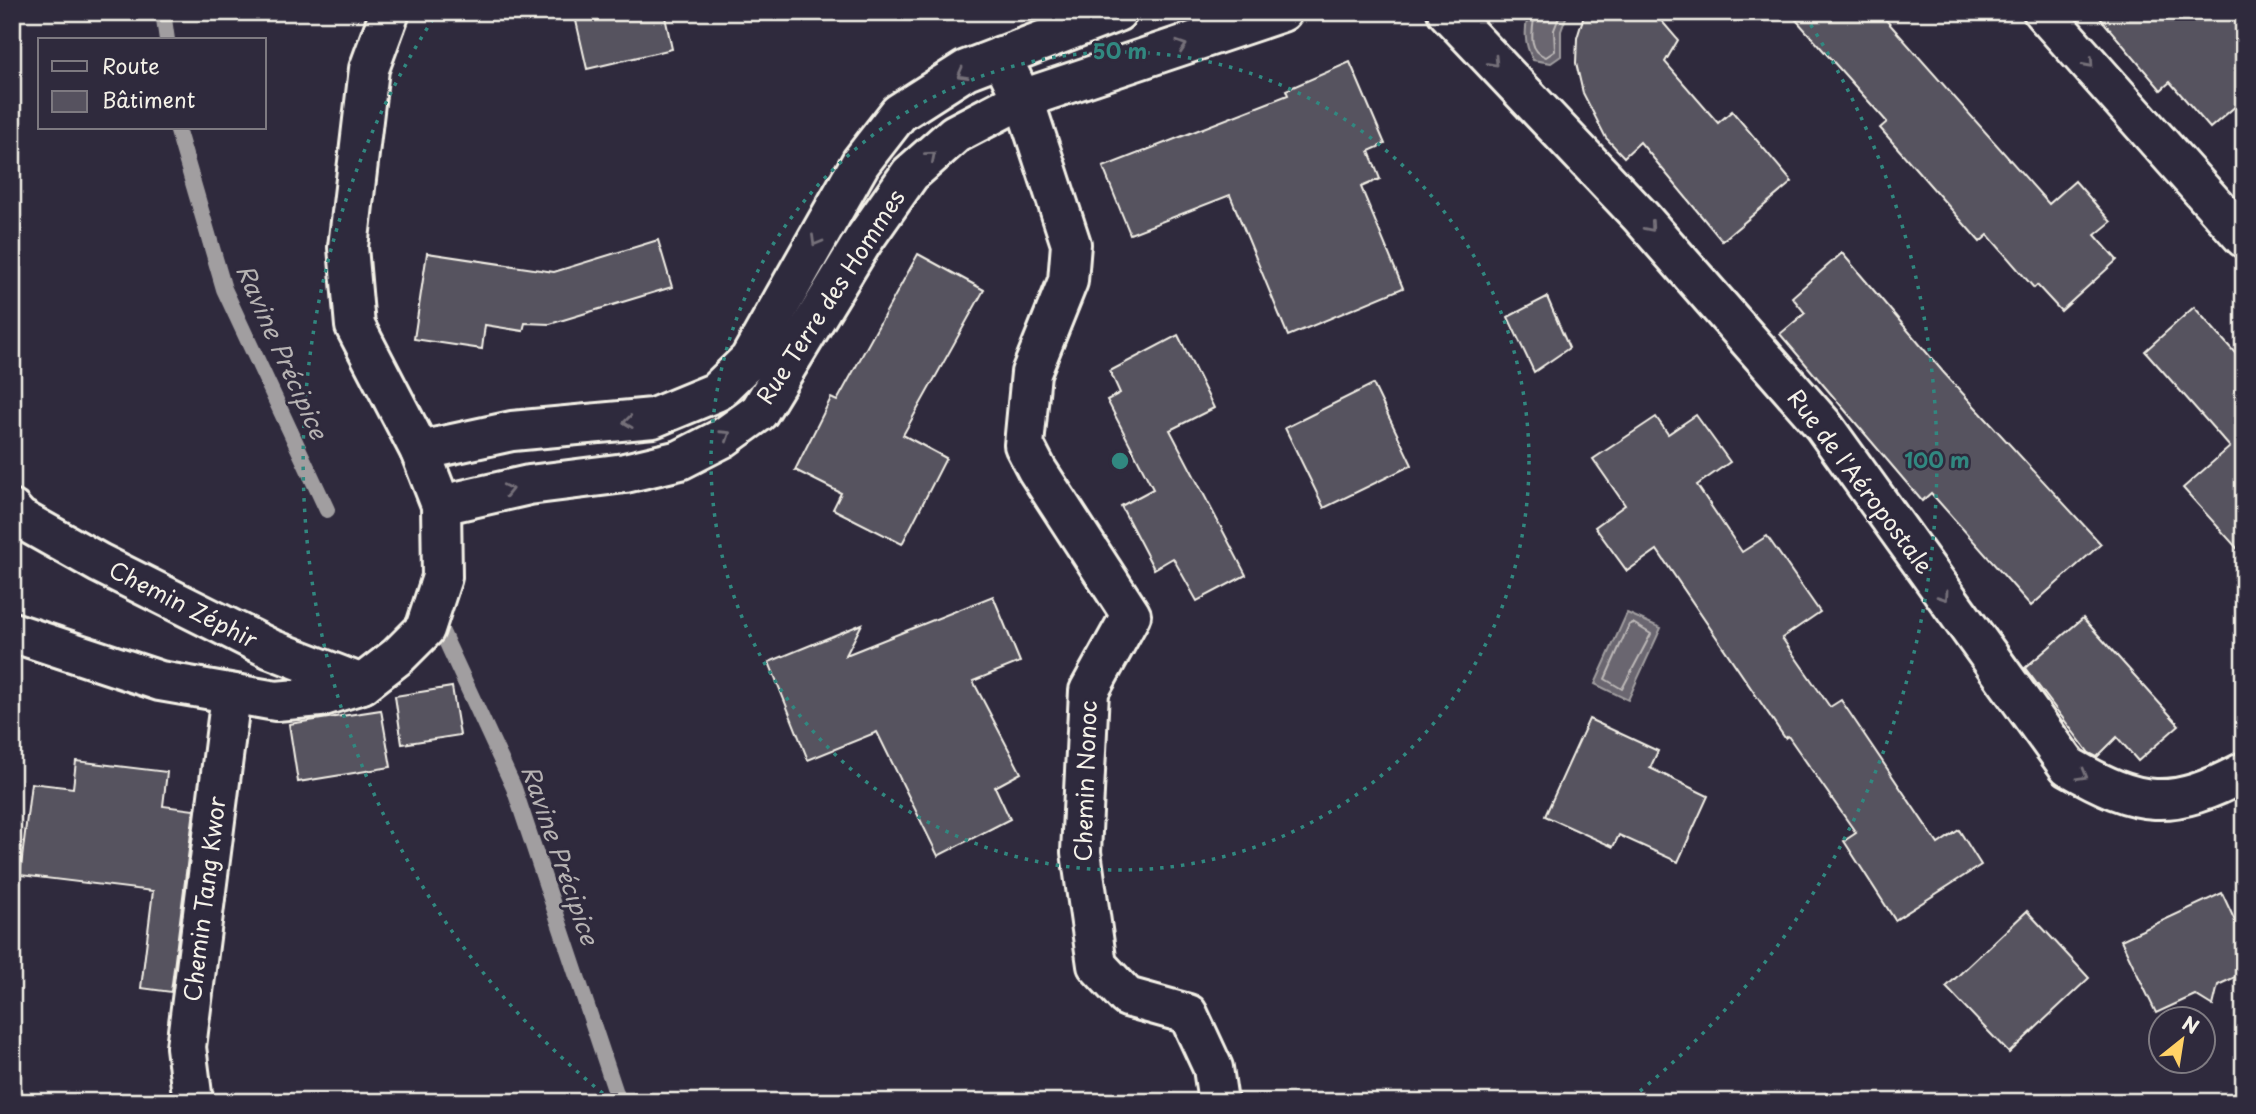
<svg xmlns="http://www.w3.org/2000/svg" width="2256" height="1114" viewBox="0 0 2256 1114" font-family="'Playpen Sans',sans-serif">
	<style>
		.water { fill: #6a6670; stroke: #a19ea0; stroke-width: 2 }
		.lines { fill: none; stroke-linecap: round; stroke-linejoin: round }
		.shore { stroke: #bdb9b8; stroke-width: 2 }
		.stream { stroke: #a19ea0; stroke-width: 16 }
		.building { fill: #56525f; stroke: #f4f1e8; stroke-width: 2 }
		.minor-casing { stroke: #f4f1e8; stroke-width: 44 }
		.minor { stroke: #2f2a3d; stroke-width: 38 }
		.oneway { stroke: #747079 }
		.ring { fill: none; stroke: #318880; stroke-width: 3.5; stroke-dasharray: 3.5 7 }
		.labels { text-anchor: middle; stroke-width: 5; stroke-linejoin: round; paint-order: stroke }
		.street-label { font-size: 23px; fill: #f4f1e8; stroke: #2f2a3d }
		.water-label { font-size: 24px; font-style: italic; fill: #b6b2b2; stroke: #2f2a3d }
		.centre { fill: #318880; stroke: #2f2a3d; stroke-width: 3.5 }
		.ring-label { font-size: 21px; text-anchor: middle; font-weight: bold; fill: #318880; stroke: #2f2a3d; stroke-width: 5; stroke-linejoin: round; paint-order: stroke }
	</style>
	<rect width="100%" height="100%" fill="#2f2a3d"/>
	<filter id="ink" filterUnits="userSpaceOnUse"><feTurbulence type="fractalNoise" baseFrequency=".0143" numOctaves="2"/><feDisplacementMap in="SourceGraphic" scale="14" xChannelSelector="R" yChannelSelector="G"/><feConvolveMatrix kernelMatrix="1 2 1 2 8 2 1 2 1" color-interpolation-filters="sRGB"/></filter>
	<g filter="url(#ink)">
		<!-- water -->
		<g class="water">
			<path d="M1529,12h39l-7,19v25l-10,7 -18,-3c-9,-17 -9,-30 -4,-48z"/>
			<path d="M1627,613l34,15 -33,72 -33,-16z"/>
		</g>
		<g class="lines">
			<!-- shore -->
			<g class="shore">
				<path d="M1535,12c-2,17 -9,38 11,45l9,-6 -1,-21 7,-18"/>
				<path d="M1633,623l18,11 -29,55 -17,-10 24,-54z"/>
			</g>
			<!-- stream -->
			<g class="stream">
				<path d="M163,12l4,28"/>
				<path d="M177,128l47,161 103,221"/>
				<path d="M441,630l73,158 105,314"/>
			</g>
		</g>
		<!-- building -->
		<g class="building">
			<path d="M574,12h90l8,37 -85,20z"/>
			<path d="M1585,12h69l24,28 -13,22 53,61 14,-12 60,71 -70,59 -82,-99 -16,15 -18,-19 -23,-45 -7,-30 1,-25z"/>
			<path d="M1789,12h90l170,192 26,-23 36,41 -16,13 22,25 -56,51 -24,-26 -3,3 -46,-53 -8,7 -100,-114 7,-6z"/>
			<path d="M2095,12h138l11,13v74l-34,29 -40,-46 -9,8z"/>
			<path d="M1350,62l35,82 -16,7 11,28 -19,8 42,101 -115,48 -58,-141 -100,39 -27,-67 185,-72 -2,-5z"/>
			<path d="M658,240l14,47 -122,37 -25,-1 -2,8 -38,-6 -3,24 -68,-10 13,-86 127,19z"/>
			<path d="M1842,253l102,120 157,171 -70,62 -100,-113 -9,8 -142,-167 25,-21 -13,-16z"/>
			<path d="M918,254l66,36 -81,145 43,23 -44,86 -69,-35 8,-16 -46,-23 36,-72 6,3z"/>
			<path d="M1547,297l22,51 -35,24 -26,-55z"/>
			<path d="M2194,307l50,56v193l-61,-68 47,-41 -85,-96z"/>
			<path d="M1178,335l36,73 -44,22 76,145 -49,26 -24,-43 -19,11 -33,-63 32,-17 -46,-89 13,-7 -10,-22z"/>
			<path d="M1373,384l39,81 -88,43 -39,-80z"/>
			<path d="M1696,415l34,47 -33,23 45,67 25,-16 53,76 -38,26 48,69 11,-7 97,144 21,-14 22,35 -86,55 -51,-79 12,-8 -68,-97 -3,2 -128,-188 -30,21 -32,-44 30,-22 -32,-46 63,-42 12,17z"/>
			<path d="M993,596l27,66 -47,19 48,92 -26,14 15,32 -72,37 -61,-124 -69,28 -39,-98 93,-38 -16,31z"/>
			<path d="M2083,618l96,107 -41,36 -21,-24 -20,20 -8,-4 -64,-85z"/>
			<path d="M452,687l8,48 -58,9 -7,-48z"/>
			<path d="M381,710l10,57 -93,15 -9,-58z"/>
			<path d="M1589,719l69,32 -8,17 58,28 -30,66 -59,-27 -6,12 -68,-31z"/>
			<path d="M76,761l91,11 -4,34 31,4 -23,182 -30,-4 12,-97 -133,-16 11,-92 42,5z"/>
			<path d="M2222,893l22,47v33l-26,12 -5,21 -18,-11 -39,18 -35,-73z"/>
			<path d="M2027,911l62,67 -80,75 -63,-66z"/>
		</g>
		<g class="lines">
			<!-- minor casing -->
			<g class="minor-casing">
				<g id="minor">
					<path d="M1447,12l194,205 182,208 245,341c71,41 103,45 176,6"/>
					<path d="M2043,12l201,226"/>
					<path d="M1001,56l27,56 43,132 -3,37 -37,92 -7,72 13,25 94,145 -42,76 -8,161 16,113 30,32 61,17 25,54 5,34"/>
					<path d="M420,451l92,-20 141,-13 63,-26 33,-32 112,-198 38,-49 67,-43 151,-58"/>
					<path d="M441,505l88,-20 96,-12 55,-13 43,-22 36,-26 104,-171 47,-67 45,-40 67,-35 260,-87"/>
					<path d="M12,510l7,8 80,45 172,86 91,35"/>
					<path d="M12,632l148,49 116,20 44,-4 42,-13 36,-28 27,-27 17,-52 -1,-72 -21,-54 -65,-125 -7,-79 21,-178 21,-57"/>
					<path d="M193,1102l-7,-55 45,-352"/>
				</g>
			</g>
			<!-- minor -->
			<use href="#minor" class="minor"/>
		</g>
		<!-- one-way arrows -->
		<defs><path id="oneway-chevron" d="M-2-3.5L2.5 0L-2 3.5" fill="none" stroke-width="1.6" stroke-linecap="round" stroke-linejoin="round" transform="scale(1.75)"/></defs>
		<g class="oneway">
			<use href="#oneway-chevron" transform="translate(1182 46) rotate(-18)"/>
			<use href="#oneway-chevron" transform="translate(1494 62) rotate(46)"/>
			<use href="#oneway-chevron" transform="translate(2089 63) rotate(48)"/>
			<use href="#oneway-chevron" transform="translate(962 74) rotate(151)"/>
			<use href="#oneway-chevron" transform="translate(931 156) rotate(-41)"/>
			<use href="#oneway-chevron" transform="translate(1650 227) rotate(49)"/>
			<use href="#oneway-chevron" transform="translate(816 241) rotate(120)"/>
			<use href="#oneway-chevron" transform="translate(628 422) rotate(173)"/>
			<use href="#oneway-chevron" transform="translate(726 435) rotate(-33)"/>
			<use href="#oneway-chevron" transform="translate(508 490) rotate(-13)"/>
			<use href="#oneway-chevron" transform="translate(1944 596) rotate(55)"/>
			<use href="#oneway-chevron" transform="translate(2083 775) rotate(30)"/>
		</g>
	</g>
	<!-- distance rings -->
	<g class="ring">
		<circle cx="1120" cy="461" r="409"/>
		<path d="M611 1100A817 817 0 0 1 435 16M1805 16A817 817 0 0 1 1629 1100"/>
	</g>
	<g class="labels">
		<!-- street labels -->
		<g class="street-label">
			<text transform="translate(831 297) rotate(-57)" y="8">Rue Terre des Hommes</text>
			<text transform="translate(1860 482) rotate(53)" y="8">Rue de l'Aéropostale</text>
			<text transform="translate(183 605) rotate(27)" y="8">Chemin Zéphir</text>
			<text transform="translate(1086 781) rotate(-88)" y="8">Chemin Nonoc</text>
			<text transform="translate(205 899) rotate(-83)" y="8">Chemin Tang Kwor</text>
		</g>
		<!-- water labels -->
		<g class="water-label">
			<text transform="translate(281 352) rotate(66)" y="8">Ravine Précipice</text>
			<text transform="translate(559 855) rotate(71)" y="8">Ravine Précipice</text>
		</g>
	</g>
	<circle cx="1120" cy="461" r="10" class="centre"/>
	<g class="ring-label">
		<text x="1120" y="59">50 m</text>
		<text x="1937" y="468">100 m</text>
	</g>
	<!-- margin -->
	<rect width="2256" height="1114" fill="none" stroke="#2f2a3d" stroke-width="42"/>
	<rect x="21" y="21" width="2214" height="1072" fill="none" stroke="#f4f1e8" stroke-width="2.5" filter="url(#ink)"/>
	<!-- legend -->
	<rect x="38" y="38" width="228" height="91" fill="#2f2a3d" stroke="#7e7a81" stroke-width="2"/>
	<rect x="52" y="61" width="35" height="10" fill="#2f2a3d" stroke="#7e7a81" stroke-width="2"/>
	<text x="102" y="74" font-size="21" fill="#f4f1e8">Route</text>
	<rect x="52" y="91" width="35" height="21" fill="#56525f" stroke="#7e7a81" stroke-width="2"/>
	<text x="102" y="108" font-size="21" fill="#f4f1e8">Bâtiment</text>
	<!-- north arrow -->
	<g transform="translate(2182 1040) rotate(30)"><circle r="33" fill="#2f2a3d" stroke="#7e7a81" stroke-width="2"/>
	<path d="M0-5L12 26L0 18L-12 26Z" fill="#ffd166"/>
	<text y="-10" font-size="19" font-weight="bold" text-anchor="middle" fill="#f4f1e8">N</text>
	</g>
</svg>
